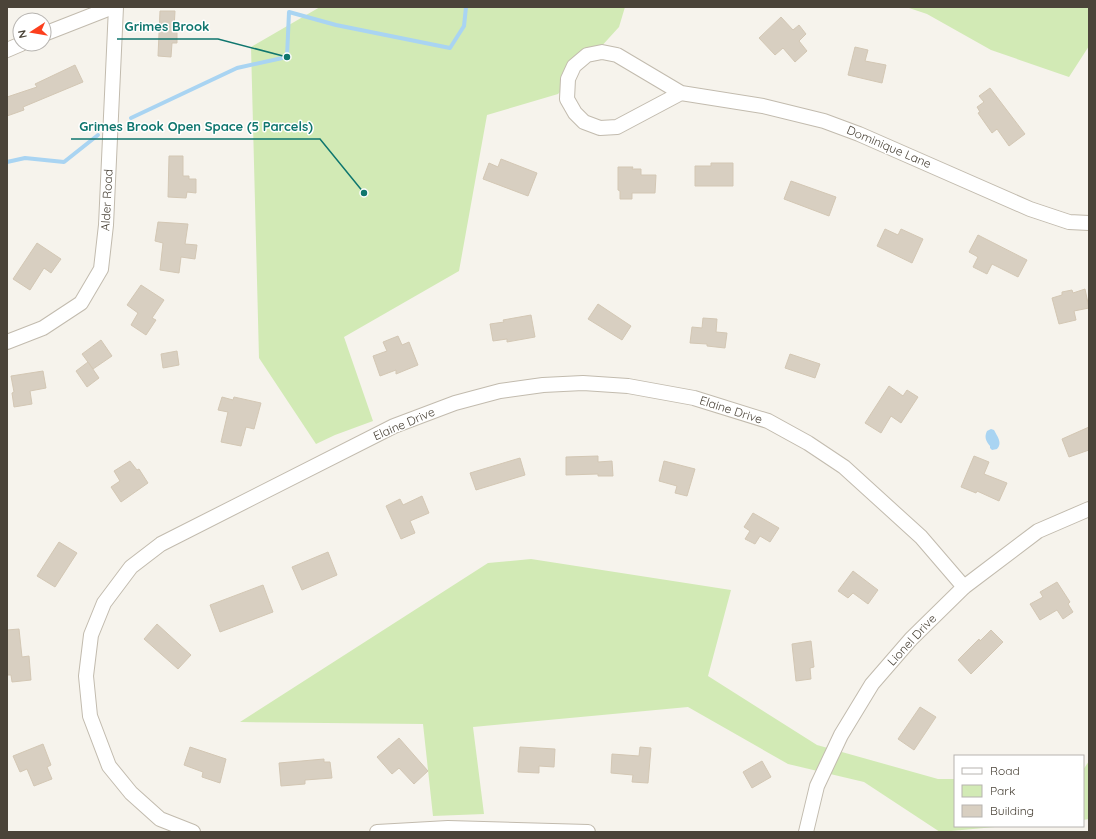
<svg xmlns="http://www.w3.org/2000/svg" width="1096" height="839" viewBox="0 0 1096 839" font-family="Quicksand,sans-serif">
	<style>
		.green { fill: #d2eab5 }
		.water { fill: #a9d4f2 }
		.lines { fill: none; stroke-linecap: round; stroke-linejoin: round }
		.stream { stroke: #a9d4f2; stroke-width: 4 }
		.building { fill: #d8cfc1; stroke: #d3c7b4 }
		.minor-casing { stroke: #c2bbae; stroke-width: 16 }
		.minor { stroke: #fff; stroke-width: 14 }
		.labels { text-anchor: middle; stroke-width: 3; stroke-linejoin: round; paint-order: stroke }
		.street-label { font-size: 12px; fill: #4b4439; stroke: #fff }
		.leader { fill: none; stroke: #0f766e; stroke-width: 1.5 }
		.callout-dot { fill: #0f766e; stroke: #fff; stroke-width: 1.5 }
		.callout-label { font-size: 13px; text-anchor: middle; font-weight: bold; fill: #0f766e; stroke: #fff; stroke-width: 3; stroke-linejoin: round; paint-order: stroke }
	</style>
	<rect width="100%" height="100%" fill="#f6f3ec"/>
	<!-- green -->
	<g class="green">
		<path d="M320,7h305l-6,20 -61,67 -71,21 -28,156 -115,66 29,84 -38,14 -19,9 -57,-86 -8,-311z"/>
		<path d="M906,7h183v39l-20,31 -78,-27 -64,-36z"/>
		<path d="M531,559l200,31 -23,86 109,69 121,34h17v47h51l-66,6 -76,-50 -76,-18 -100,-57 -215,20 11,87 -51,2 -10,-92 -183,-2 248,-159z"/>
		<path d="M1089,761v58l-6,1v-50z"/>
	</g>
	<!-- water -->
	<path class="water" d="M991,429l3,1c3,6 9,13 3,19l-5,1 -2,-2v-2c-4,-5 -6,-9 -3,-15z"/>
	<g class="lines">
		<!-- stream -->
		<g class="stream">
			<path d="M131,118l106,-50 50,-11 2,-45 47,13 114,23 14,-22 2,-19"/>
			<path d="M7,162l18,-4 39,4 34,-27"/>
		</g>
	</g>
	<!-- building -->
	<g class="building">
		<path d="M160,11h15l-1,18h3v14h-5l-1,14 -13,-1z"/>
		<path d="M781,17l12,13 6,-5 7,9 -7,7 8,10 -12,11 -12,-14 -8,7 -16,-17z"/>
		<path d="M855,47l13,3 -3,11 21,4 -4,18 -34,-8z"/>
		<path d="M75,65l8,17 -60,25 1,3 -17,6v-19l30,-10 -2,-3z"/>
		<path d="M990,88l35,46 -16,12 -12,-17 -5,4 -14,-20 2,-1 -3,-5 7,-5 -5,-6z"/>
		<path d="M169,156h14v20h6v3h7v14l-9,-1 -1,6 -18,-1z"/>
		<path d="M501,159l36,14 -9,23 -45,-17 6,-16 9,4z"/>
		<path d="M711,163h22v23h-38v-20h16z"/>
		<path d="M618,167h15l-1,2h9v6h15l-1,18h-23v6h-12v-8l-2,-1z"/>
		<path d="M791,181l45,16 -7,19 -45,-17z"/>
		<path d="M158,222l30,2 -3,20 12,1 -2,14 -14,-2 -2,16 -19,-3 3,-27 -8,-2z"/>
		<path d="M885,229l13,6 3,-6 22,10 -11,24 -35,-17z"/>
		<path d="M978,235l49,25 -9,17 -26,-13 -5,10 -14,-7 5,-10 -9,-5z"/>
		<path d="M37,243l24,16 -10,14 -7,-5 -14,22 -17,-11z"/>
		<path d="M141,285l23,15 -12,18 4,2 -10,15 -15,-10 7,-12 -11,-8z"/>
		<path d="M1085,289l4,19 -15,3 2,9 -17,4 -7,-26 10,-3v-3l10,-2 1,3z"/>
		<path d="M598,304l33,22 -9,14 -34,-21z"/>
		<path d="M531,315l4,22 -28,5v-3l-14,2 -3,-17 14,-2 -1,-2z"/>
		<path d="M703,318l14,1 -1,13 11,1 -2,15 -18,-2v-2l-17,-1 2,-16 10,1z"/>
		<path d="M398,336l4,9 7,-3 9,23 -22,9v-4l-16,6 -7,-20 14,-5 -4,-9z"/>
		<path d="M101,340l11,16 -19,13 -11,-15z"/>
		<path d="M177,351l2,14 -16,3 -2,-14z"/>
		<path d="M790,354l30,10 -5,14 -30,-10z"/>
		<path d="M88,362l11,16 -12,9 -11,-16z"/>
		<path d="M43,371l3,17 -16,3 2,13 -18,3 -2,-14 2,-1 -3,-16z"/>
		<path d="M889,386l14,10 4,-6 11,7 -17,26 -10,-7 -10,17 -16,-10z"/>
		<path d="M222,397l11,3 1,-3 27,6 -7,26 -8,-2 -5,19 -20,-4 7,-30 -10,-2z"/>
		<path d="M1089,427v23l-20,7 -7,-18z"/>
		<path d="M598,456v6l14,-1 1,15h-15v-2l-32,1v-18z"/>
		<path d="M974,456l15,6 -5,12 23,9 -8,18 -22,-10 -1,2 -15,-6z"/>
		<path d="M520,458l5,17 -49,15 -6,-17z"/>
		<path d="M130,461l7,9 2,-1 9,14 -27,19 -10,-15 9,-6 -6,-10z"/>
		<path d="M664,461l31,8 -8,27 -12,-3 2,-7 -18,-5z"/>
		<path d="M422,496l7,17 -19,8 5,12 -14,6 -15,-33 14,-7 3,6z"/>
		<path d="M753,513l26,15 -9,14 -10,-6 -5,8 -10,-5 5,-8 -6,-4z"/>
		<path d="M59,542l18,11 -22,34 -18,-11z"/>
		<path d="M328,552l9,23 -35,15 -10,-23z"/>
		<path d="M853,571l25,19 -10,14 -15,-11 -5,5 -10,-7z"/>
		<path d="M1057,582l13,20 -2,2 5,8 -10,7 -6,-9 -17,10 -10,-16 13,-7 -3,-5z"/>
		<path d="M263,585l10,27 -53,20 -10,-27z"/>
		<path d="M157,624l34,31 -13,14 -34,-30z"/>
		<path d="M19,629l3,28 7,-1 2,24 -19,2 -1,-7h-4v-45z"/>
		<path d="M991,630l12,12 -32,32 -13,-14 21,-21 1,2z"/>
		<path d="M811,641l3,26 -4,1 1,11 -15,2 -4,-37z"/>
		<path d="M920,707l16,10 -22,33 -16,-11z"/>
		<path d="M399,738l29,33 -14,13 -15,-16 -7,6 -15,-17z"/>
		<path d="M43,744l8,21 -4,2 5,12 -18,7 -7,-17 -7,3 -7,-16z"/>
		<path d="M190,747l36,12 -6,24 -18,-6 1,-5 -19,-7z"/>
		<path d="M520,747l35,2 -1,18 -15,-1v7l-21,-1z"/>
		<path d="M640,747l11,1 -3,35 -16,-1 1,-7 -22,-2 1,-19 27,2z"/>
		<path d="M324,759v3h6l2,16 -27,2v4l-24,2 -2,-23z"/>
		<path d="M762,761l9,16 -19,11 -9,-16z"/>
	</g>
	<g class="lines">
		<!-- minor casing -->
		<g class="minor-casing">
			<g id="minor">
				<path d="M44,34l69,-27"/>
				<path d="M7,50l14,-6"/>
				<path d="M681,93l-64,34 -17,1 -16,-6 -9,-9 -8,-14 1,-20 6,-13 13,-11 15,-3 15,3 64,38 82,13 61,15 35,13 171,75 39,13 20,1"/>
				<path d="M7,342l36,-14 38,-25 20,-34 5,-44 10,-218"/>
				<path d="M193,832l-33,-13 -29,-26 -22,-27 -19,-50 -4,-40 5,-41 13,-32 27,-36 30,-23 233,-118 61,-23 45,-12 43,-6 40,-2 45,3 66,12 74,23 40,22 36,24 77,70 43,50"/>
				<path d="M377,832l71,-4 140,4"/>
				<path d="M806,832l11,-46 24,-51 31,-51 39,-45 53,-52 74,-56 51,-22"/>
			</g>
		</g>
		<!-- minor -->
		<use href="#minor" class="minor"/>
	</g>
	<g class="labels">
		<!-- street labels -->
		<g class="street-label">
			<text transform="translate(889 147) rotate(23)" y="4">Dominique Lane</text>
			<text transform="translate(107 200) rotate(-87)" y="4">Alder Road</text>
			<text transform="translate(731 410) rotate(18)" y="4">Elaine Drive</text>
			<text transform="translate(404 424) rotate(-23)" y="4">Elaine Drive</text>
			<text transform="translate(912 640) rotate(-47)" y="4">Lionel Drive</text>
		</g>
	</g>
	<!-- callouts -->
	<path class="leader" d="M287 57L218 39H117M364 193L320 139H71"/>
	<g class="callout-dot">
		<circle cx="287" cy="57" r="4"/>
		<circle cx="364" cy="193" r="4"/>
	</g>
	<g class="callout-label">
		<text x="167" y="31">Grimes Brook</text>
		<text x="196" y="131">Grimes Brook Open Space (5 Parcels)</text>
	</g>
	<!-- border -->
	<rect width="1096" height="839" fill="none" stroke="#4b4439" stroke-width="16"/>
	<!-- legend -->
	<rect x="954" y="755" width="130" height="72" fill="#ffffff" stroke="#b7b4b0"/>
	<rect x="962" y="768" width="20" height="6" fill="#ffffff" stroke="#b7b4b0"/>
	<text x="990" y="775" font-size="12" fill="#4b4439">Road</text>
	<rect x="962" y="785" width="20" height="12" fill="#d2eab5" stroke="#b7b4b0"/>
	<text x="990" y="795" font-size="12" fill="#4b4439">Park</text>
	<rect x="962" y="805" width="20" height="12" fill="#d8cfc1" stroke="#b7b4b0"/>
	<text x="990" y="815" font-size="12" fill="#4b4439">Building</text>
	<!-- north arrow -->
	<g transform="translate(32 32) rotate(258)"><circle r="19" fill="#ffffff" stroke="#b7b4b0"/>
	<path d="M0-3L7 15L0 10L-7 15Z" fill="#fc3f1d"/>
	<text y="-6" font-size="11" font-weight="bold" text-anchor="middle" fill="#4b4439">N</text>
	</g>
</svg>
